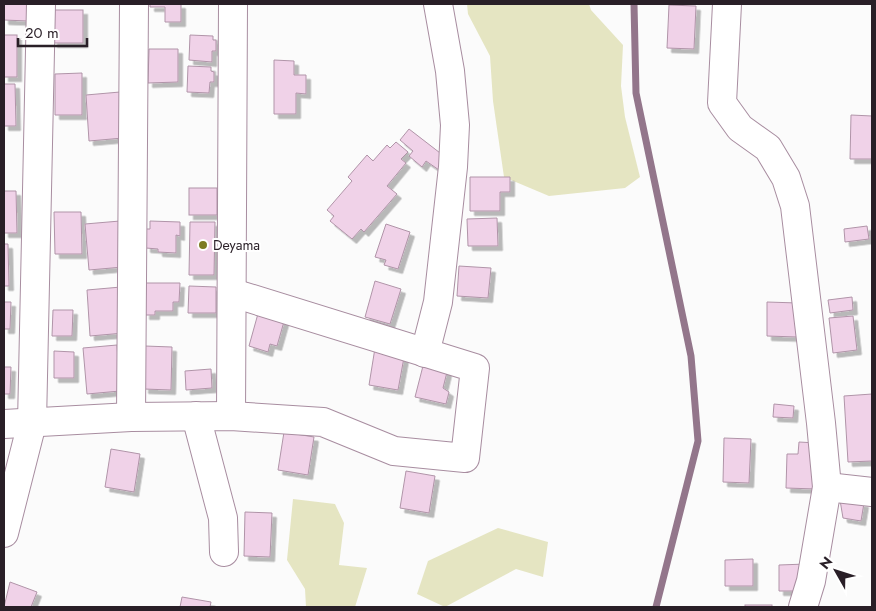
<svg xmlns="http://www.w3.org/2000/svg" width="876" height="611" viewBox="0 0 876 611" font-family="Jost,sans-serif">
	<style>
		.green { fill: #e5e5c2 }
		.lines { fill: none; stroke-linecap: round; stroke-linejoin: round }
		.stream { stroke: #93768b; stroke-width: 7 }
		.building { fill: #f0d2e8; stroke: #b094a8; filter: url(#shadow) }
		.minor-casing { stroke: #a88da0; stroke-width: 30 }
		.minor { stroke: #fff; stroke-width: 28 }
		.poi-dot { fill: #7d7b22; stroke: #fff; stroke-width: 2 }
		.labels { text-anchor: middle; stroke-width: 4; stroke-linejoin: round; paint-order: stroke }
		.poi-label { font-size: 14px; fill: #291f27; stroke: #fff; text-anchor: start }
	</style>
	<defs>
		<filter id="shadow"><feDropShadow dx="4.5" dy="4.5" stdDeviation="0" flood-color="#0004"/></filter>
	</defs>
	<rect width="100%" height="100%" fill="#fbfbfb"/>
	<!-- green -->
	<g class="green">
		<path d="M467,4h122l2,6 32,35 -2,41 4,31 15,60 -15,11 -76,8 -45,-19 -11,-76 -3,-45 -22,-42z"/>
		<path d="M293,499l42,5 9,19 -5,42 28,3 -12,39h-49l-1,-18 -18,-29z"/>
		<path d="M498,528l50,14 -5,35 -27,-8 -71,38 -28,-13 11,-33z"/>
	</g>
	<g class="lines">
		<!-- stream -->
		<path class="stream" d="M634,4l2,89 55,263 7,85 -42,166"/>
	</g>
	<!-- building -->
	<g class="building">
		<path d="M4,4h24v17l-24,-1z"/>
		<path d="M150,4h31v18h-16v-15h-15z"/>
		<path d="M669,5l27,1 -2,43 -27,-1z"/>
		<rect x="53" y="10" width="30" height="33"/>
		<rect x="4" y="35" width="13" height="42"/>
		<path d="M190,35l23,1v4h3v11h-4v11l-23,-2z"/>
		<path d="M149,49h29v33l-30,1z"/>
		<path d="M274,60l20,1v14h12v19l-10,-1v21h-22z"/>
		<path d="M188,66l23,1v4l3,1v10h-4l-1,11 -22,-1z"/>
		<path d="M82,73v42h-27v-41z"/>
		<path d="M4,84h11l1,42h-12z"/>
		<path d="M120,92l3,46 -34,3 -3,-46z"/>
		<path d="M851,115l21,1v43h-22z"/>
		<path d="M409,129l35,27 -5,14 -13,-9 -4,6 -13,-11 4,-5 -13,-11z"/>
		<path d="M396,142l12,10 -7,7 5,4 -19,23 10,8 -33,38 -3,-3 -9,10 -22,-18 4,-5 -7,-6 25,-29 -4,-4 19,-22 6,6 14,-16 3,3z"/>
		<path d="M470,177h40v15h-10v19h-30z"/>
		<rect x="189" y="188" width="28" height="27"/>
		<path d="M4,191h12l1,42h-13z"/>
		<path d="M54,212h27l1,42h-27z"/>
		<path d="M497,218l1,28h-30l-1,-27z"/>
		<path d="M120,221l3,46 -34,3 -4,-46z"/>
		<path d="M150,221l30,1v14l-4,-1v18l-18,-1v-3l-12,-1v-19h4z"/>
		<path d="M190,222h25l-1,53h-25z"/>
		<path d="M386,224l24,8 -12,37 -14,-4 2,-5 -11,-3z"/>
		<path d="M867,226l2,13 -24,3 -1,-13z"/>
		<path d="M4,244h4l1,42h-5z"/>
		<path d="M459,266l32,2 -3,30 -31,-2z"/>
		<path d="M375,281l26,8 -11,35 -25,-7z"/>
		<path d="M146,283h34l-1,19h-6v9h-18v4h-10z"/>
		<path d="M189,286l27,1v26h-28z"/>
		<path d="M121,287l3,46 -34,3 -3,-46z"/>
		<path d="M852,297l1,13 -23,3 -2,-13z"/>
		<path d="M4,302h7l-1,27h-6z"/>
		<path d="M767,302l31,1 -1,34 -30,-1z"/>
		<path d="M53,310h20l-1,26h-20z"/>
		<path d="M259,310l26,8 -8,28 -7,-2 -2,8 -19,-6z"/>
		<path d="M853,316l4,34 -24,3 -4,-35z"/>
		<path d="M117,345l3,46 -33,3 -4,-46z"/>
		<path d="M145,346l27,1 -1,43 -27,-1z"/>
		<path d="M375,348l30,4 -7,38 -29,-5z"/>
		<path d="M54,351l20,1v26h-20z"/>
		<path d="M424,362l24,6 -5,20 6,4 -3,12 -31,-7z"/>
		<path d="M4,367h7l-1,27h-6z"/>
		<path d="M211,369l1,19 -26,2 -1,-19z"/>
		<path d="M872,394v67l-24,1 -4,-66z"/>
		<path d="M774,404l20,2 -1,12 -20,-1z"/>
		<path d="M284,432l30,5 -6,38 -30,-5z"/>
		<path d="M724,438l27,1 -2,44 -26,-1z"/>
		<path d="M799,442l18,1 -1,46 -30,-1 1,-34h11z"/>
		<path d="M111,449l29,5 -6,38 -29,-5z"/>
		<path d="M406,471l29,5 -6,37 -29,-5z"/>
		<path d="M840,500l24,3 -3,18 -18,-3z"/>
		<path d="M245,512l27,1 -2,44 -26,-1z"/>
		<path d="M753,559v27h-28v-26z"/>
		<path d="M806,564l1,27h-28v-26z"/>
		<path d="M10,582l27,10 -6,15h-27z"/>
		<path d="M182,597l29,5 -1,5h-30z"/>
		<rect x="745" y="605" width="27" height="2"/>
	</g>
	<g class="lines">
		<!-- minor casing -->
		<g class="minor-casing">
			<g id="minor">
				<path d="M727,4l-5,99 18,25 28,20 18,30 9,28 26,217 6,64 -16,94 -8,26"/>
				<path d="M425,353l13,-51 15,-135 2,-42 -5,-54 -12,-67"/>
				<path d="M196,416l27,102 1,34"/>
				<path d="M231,416l2,-412"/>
				<path d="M131,417l3,-413"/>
				<path d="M4,424l127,-7 100,-1 92,6 71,29 71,7 10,-90 -242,-75"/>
				<path d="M827,487l45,5"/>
				<path d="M4,533l28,-110 9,-419"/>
			</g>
		</g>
		<!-- minor -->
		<use href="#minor" class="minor"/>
	</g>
	<!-- markers -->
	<circle class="poi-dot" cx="203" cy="245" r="5"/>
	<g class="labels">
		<!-- poi labels -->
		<g class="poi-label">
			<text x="213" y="250">Deyama</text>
		</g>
	</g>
	<!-- border -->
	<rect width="876" height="611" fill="none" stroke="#291f27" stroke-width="10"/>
	<!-- north arrow -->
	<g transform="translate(836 571) rotate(309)" stroke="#ffffff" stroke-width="4" paint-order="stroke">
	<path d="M0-4L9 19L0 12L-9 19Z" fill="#291f27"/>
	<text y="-8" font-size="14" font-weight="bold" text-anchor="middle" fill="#291f27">N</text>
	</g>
	<!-- scale -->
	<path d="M18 38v8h69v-8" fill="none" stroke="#291f27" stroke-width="2.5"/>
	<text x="25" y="38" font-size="15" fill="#291f27" stroke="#ffffff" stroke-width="4" paint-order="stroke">20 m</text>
</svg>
